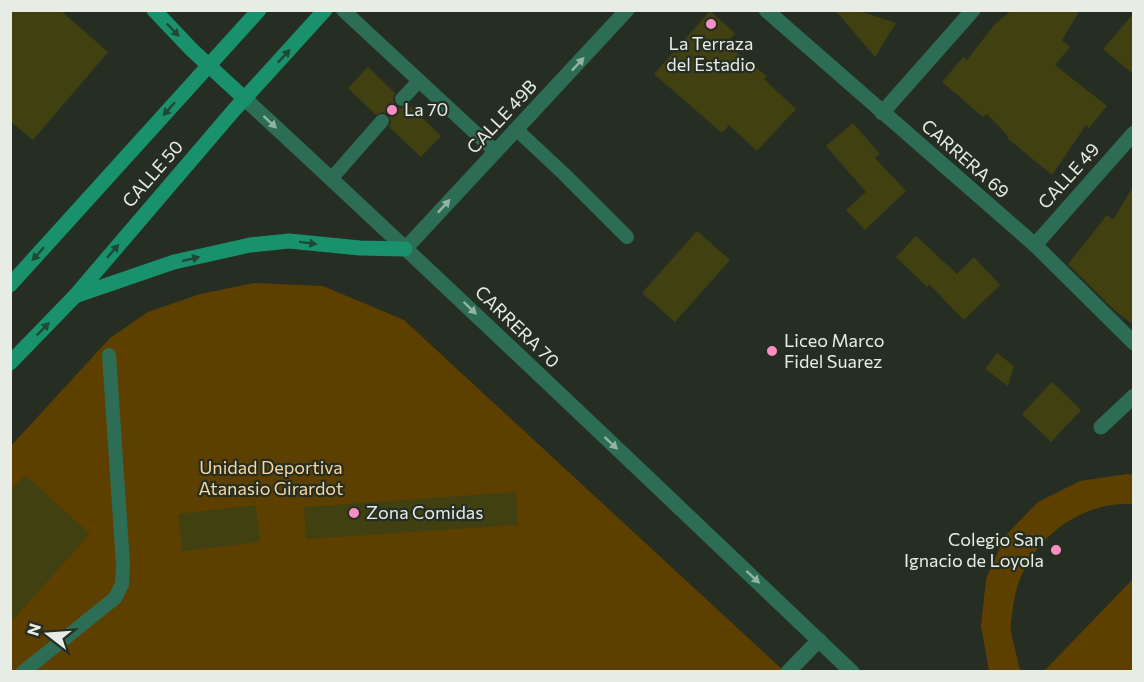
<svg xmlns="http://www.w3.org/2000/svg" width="1144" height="682" viewBox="0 0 1144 682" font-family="Commissioner,sans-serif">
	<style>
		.green { fill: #5d3f00 }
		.building { fill: #414011 }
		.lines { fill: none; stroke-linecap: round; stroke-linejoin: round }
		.service { stroke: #2d6d55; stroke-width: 14 }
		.pedestrian { stroke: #2d6d55; stroke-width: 15 }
		.minor { stroke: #2d6d55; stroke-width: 15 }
		.tertiary { stroke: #2d6d55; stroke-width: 15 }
		.secondary { stroke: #18916c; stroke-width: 15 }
		.oneway { fill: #224735 }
		.oneway2 { fill: #93b3a4 }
		.poi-dot { fill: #fc8fc2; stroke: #262e23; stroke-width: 2 }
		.labels { text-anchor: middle; stroke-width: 4.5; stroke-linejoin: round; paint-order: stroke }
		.poi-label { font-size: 18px; fill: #e7ede5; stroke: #262e23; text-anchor: start }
		.street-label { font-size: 18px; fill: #e7ede5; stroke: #262e23 }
		.park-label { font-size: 18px; fill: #fad69d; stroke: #262e23 }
	</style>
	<rect width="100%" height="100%" fill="#262e23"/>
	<!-- green -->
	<g class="green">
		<path d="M254,283l69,3 81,34 380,351h-773l-1,-224 100,-109 38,-26 52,-18z"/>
		<path d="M1127,474l6,1v29c-60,-3 -114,45 -120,104 -1,7 -3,16 -2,23 2,12 6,24 8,36l3,4h-33l-8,-45 5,-47 19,-43 33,-34 42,-21z"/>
		<path d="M1133,579v92h-89z"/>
	</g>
	<!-- building -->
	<g class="building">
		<path d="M10,10h50l48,42 -75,88 -23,-19z"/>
		<path d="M835,10h21l40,13 -21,34z"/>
		<path d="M1012,10h68l-18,30 8,7 -15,18 52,41 -18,22 -3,-3 -34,50 -45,-37 1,-2 -21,-22 -4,3 -41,-35 21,-25 4,3 27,-35z"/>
		<path d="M710,11l25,22 -9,11 41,32 -3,3 32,30 -39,42 -28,-26 -7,8 -68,-59z"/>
		<path d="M1134,13v62l-31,-26z"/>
		<path d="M368,67l27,26 -2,5 2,7 5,3 9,-3 32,31 -20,21 -32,-30 2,-5 -3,-7 -5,-3 -7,3 -28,-27z"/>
		<path d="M853,123l27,31 -5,4 31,33 -41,39 -19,-20 20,-18 -40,-46z"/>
		<path d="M1134,185v140l-20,-15 -46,-46 39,-49 6,5z"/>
		<path d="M697,231l33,29 -55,62 -33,-29z"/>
		<path d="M916,236l41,38 17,-17 26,28 -36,35 -35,-36 -2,3 -31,-30z"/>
		<path d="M997,353l17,13 -6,20 -23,-17z"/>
		<path d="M1052,382l29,28 -30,32 -29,-28z"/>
		<path d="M25,475l65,59 -80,89v-132z"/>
		<path d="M516,492l2,33 -212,14 -2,-32z"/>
		<path d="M256,505l4,37 -78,9 -4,-37z"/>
	</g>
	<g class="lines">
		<!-- service -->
		<g class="service">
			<path d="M343,10l153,142"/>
			<path d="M402,99l17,-18"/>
			<path d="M517,130l47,44 63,63"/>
			<path d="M331,179l51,-58"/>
			<path d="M23,672l92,-74 7,-14 1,-19 -14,-210"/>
		</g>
		<!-- pedestrian -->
		<path class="pedestrian" d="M788,672l31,-32"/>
		<!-- minor -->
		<g class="minor">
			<path d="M766,10l269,235 99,98"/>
			<path d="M882,113l91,-103"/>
			<path d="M1035,245l99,-112"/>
			<path d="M405,249l222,-239"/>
			<path d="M1101,427l33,-31"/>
		</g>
		<!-- tertiary -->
		<path class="tertiary" d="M245,99c204,188 405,381 607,573"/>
		<!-- secondary -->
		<g class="secondary">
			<path d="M154,10l38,40 53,49"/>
			<path d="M10,285l249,-275"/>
			<path d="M75,296l99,-34 76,-17 39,-4 71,7 45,1"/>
			<path d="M10,363l65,-67 159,-186 91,-100"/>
		</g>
	</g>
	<!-- one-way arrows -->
	<defs><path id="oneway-solid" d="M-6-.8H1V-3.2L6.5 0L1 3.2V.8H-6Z" transform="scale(1.5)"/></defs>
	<g class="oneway">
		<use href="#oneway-solid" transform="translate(173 30) rotate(46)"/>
		<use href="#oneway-solid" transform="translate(284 56) rotate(-47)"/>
		<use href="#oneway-solid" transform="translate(169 109) rotate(132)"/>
		<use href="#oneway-solid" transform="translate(308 243) rotate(7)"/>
		<use href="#oneway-solid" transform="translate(113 251) rotate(-49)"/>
		<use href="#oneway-solid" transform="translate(38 254) rotate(132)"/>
		<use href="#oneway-solid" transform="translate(191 259) rotate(-13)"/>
		<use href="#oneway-solid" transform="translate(43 329) rotate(-46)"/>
	</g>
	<g class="oneway2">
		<use href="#oneway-solid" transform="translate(578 64) rotate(-47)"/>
		<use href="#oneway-solid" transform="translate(270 122) rotate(43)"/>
		<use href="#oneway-solid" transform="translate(444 206) rotate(-47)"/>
		<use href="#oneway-solid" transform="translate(470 308) rotate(44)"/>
		<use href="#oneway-solid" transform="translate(611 443) rotate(43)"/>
		<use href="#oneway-solid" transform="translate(753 577) rotate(43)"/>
	</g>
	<!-- markers -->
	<g class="poi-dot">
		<circle cx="711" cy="24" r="6"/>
		<circle cx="392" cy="110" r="6"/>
		<circle cx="772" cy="351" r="6"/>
		<circle cx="354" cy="513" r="6"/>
		<circle cx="1056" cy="550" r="6"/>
	</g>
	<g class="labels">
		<!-- poi labels -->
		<g class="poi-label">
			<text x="711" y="50" text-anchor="middle">La Terraza<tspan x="711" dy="21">del Estadio</tspan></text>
			<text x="404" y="116">La 70</text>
			<text x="784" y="347">Liceo Marco<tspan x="784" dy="21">Fidel Suarez</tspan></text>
			<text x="366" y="519">Zona Comidas</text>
			<text x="1044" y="546" text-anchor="end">Colegio San<tspan x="1044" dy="21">Ignacio de Loyola</tspan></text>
		</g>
		<!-- street labels -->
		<g class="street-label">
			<text transform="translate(502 117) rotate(-47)" y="6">CALLE 49B</text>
			<text transform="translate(965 159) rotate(41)" y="6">CARRERA 69</text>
			<text transform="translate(153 174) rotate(-49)" y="6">CALLE 50</text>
			<text transform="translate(1069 176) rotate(-48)" y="6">CALLE 49</text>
			<text transform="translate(517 327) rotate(44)" y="6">CARRERA 70</text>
		</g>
		<!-- park labels -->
		<g class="park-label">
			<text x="271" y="474">Unidad Deportiva<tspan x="271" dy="21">Atanasio Girardot</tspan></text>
		</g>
	</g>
	<!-- border -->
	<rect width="1144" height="682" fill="none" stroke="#e7ede5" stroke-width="24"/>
	<!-- north arrow -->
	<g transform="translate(48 634) rotate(287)" stroke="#262e23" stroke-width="4.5" paint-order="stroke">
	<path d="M0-4.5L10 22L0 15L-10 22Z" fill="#e7ede5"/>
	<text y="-9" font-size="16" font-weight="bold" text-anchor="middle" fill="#e7ede5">N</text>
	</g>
</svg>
